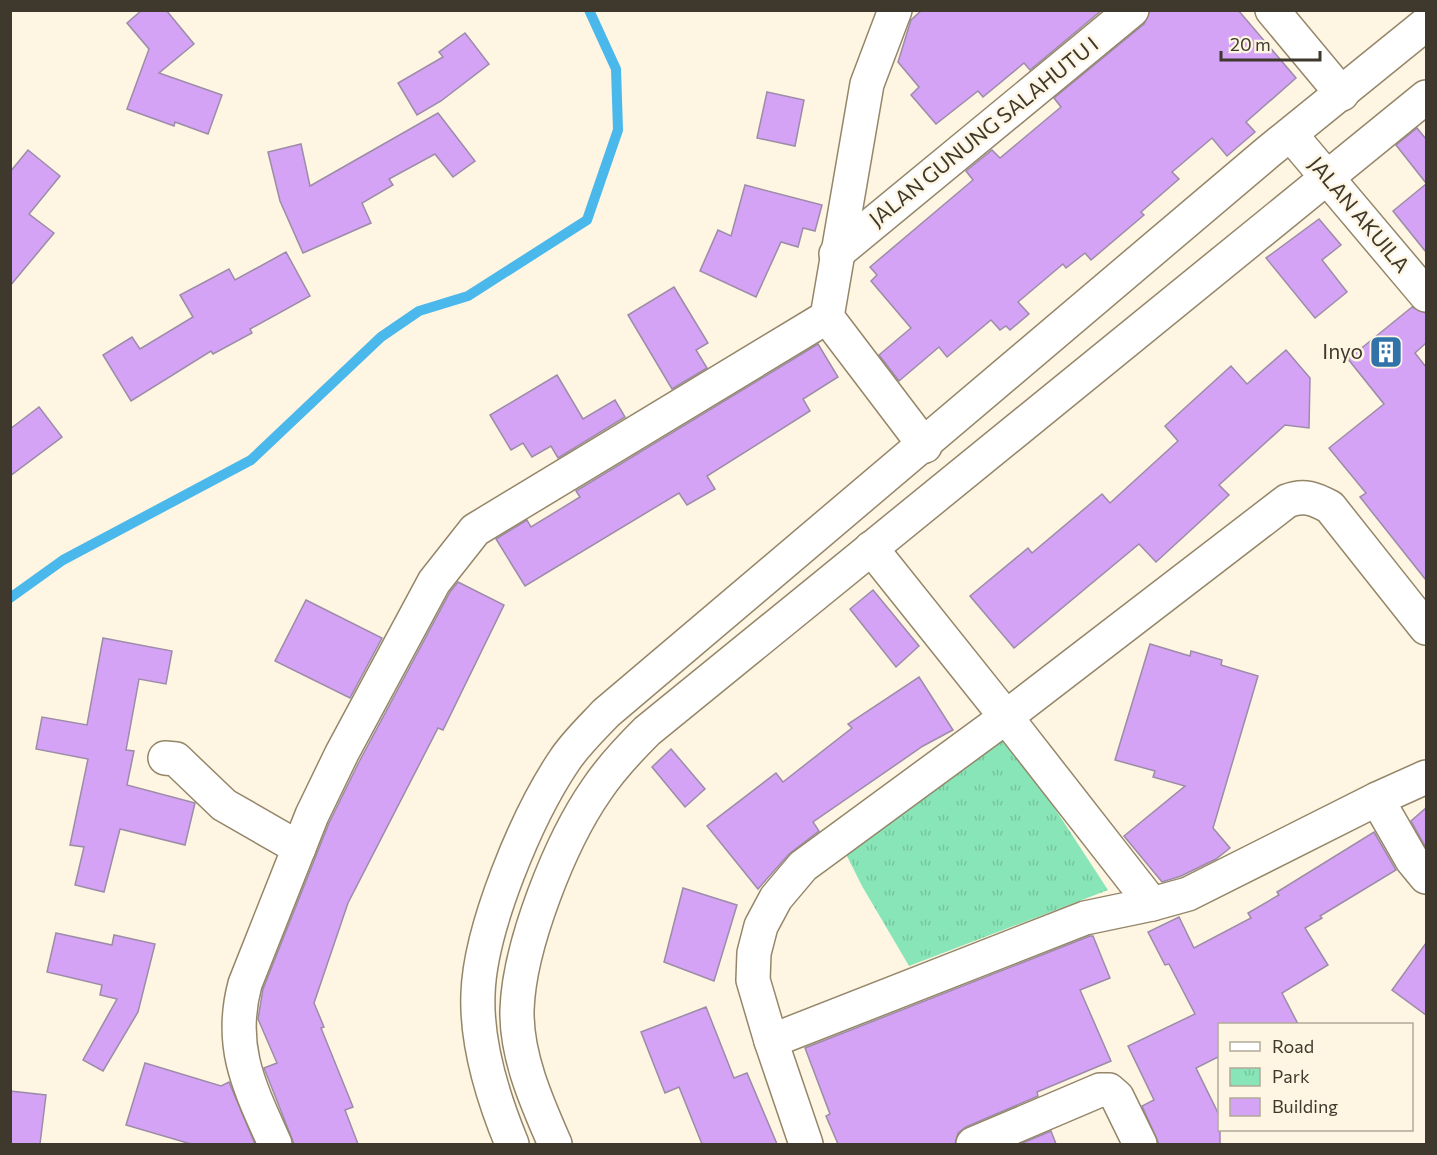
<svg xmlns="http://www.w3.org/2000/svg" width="1437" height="1155" viewBox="0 0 1437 1155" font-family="Commissioner,sans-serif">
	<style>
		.park { fill: url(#park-tufts) }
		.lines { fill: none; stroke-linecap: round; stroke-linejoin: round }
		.stream { stroke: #4bb8ec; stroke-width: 10 }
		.building { fill: #d4a3f5; stroke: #9c8ca8; stroke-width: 1.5 }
		.minor-casing { stroke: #948669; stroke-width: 36 }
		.minor { stroke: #fff; stroke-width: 33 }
		.labels { text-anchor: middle; stroke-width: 5; stroke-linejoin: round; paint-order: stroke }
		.street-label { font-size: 21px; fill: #3f392d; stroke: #fef5e2 }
		.poi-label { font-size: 21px; fill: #3f392d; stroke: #fef5e2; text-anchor: end }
	</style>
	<defs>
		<pattern id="park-tufts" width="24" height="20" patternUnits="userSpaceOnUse" patternTransform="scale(1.5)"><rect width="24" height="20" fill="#88e5b8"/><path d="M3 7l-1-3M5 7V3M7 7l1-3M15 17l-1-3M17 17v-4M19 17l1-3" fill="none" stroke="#76c59e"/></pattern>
	</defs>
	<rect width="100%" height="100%" fill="#fef5e2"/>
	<!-- park -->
	<path class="park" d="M1001,726l107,164 -199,76 -47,-80 -19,-38z"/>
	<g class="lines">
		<!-- stream -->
		<path class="stream" d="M10,598l53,-38 188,-100 130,-123 38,-26 49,-15 119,-76 31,-90 -2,-61 -27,-59"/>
	</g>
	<!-- building -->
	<g class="building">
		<path d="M142,10h24l28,34 -35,29 63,22 -14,39 -33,-12 -1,4 -47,-17 22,-60 -22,-26z"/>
		<path d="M922,10h180l-72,60 -6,-7 -41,34 -5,-6 -42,33 -25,-29 8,-8 -21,-25 13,-42z"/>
		<path d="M1150,10h88l58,68 -50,44 9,10 -28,24 -15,-18 -40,34 7,7 -38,33 3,3 -53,45 -6,-7 -19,15 -3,-4 -45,38 11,12 -19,16 -4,-4 -6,4 -9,-10 -44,37 -8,-10 -40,34 -20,-26 32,-27 -40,-47 6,-6 -7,-8 103,-87 -7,-9 26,-21 8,8 61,-51 -7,-9 90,-74z"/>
		<path d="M465,33l24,31 -48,37 -24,14 -19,-32 45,-26 -4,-5z"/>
		<path d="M767,92l37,8 -9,46 -38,-8z"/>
		<path d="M438,113l37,48 -22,16 -18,-23 -46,25 4,6 -31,18 9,20 -68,30 -23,-52 -12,-49 33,-8 9,42z"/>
		<path d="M1417,128l9,11v44l-30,-38z"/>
		<path d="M28,150l32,26 -31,38 25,19 -44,53v-114z"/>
		<path d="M1426,184v68l-33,-41z"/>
		<path d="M745,185l77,20 -7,26 -12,-3 -5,19 -17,-5 -25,55 -56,-26 18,-41 13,6z"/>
		<path d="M1319,219l22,26 -19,15 25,32 -32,26 -49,-60z"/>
		<path d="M286,252l24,44 -60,33 2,4 -39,21 -2,-3 -80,50 -28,-46 29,-18 8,12 53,-32 -13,-22 49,-26 6,11z"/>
		<path d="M674,287l34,56 -12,7 11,18 -35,21 -44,-74z"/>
		<path d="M1412,307l14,6v30l-11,10 11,14v213l-66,-83 6,-4 -37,-45 55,-44 -36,-45z"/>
		<path d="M818,344l20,33 -35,22 7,12 -103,65 8,13 -28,16 -8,-12 -154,93 -29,-47 31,-19 4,7 49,-30 -4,-6z"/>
		<path d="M1286,350l24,28 -1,50 -24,-3 -66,60 10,10 -73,67 -17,-18 -125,104 -44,-52 58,-48 4,5 70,-59 8,9 68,-62 -13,-15 66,-60 16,18z"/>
		<path d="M557,375l26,44 32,-19 10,17 -67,41 -7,-12 -19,11 -9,-14 -12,7 -21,-35z"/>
		<path d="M39,407l23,30 -52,39v-47z"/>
		<path d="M458,582l46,23 -61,125 -5,-2 -90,175 -34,100 10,24 -3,1 32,79 -8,3 13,34h-64l-30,-76 13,-5 -19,-44 5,-30 66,-166 30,-61 91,-170z"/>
		<path d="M873,590l46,56 -23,21 -46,-58z"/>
		<path d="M306,600l76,38 -32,60 -75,-37z"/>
		<path d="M103,638l69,13 -6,33 -27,-5 -13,71 8,1 -7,34 68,18 -10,42 -65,-16 -16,63 -29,-7 9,-38 -14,-2 18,-86 -52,-10 6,-32 45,8z"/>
		<path d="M1150,644l40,12 1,-5 31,9 -1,5 37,11 -45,152 17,20 -14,11 -35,17 -19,6 -38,-46 61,-50 -32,-9 2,-6 -40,-11z"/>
		<path d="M919,677l34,53 -30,16 -110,76 6,9 -30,23 -31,35 -51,-63 69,-53 7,9 69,-54 -4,-4z"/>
		<path d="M671,749l34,40 -20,18 -33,-40z"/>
		<path d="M1426,808v40l-15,-27z"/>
		<path d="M1374,832l22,38 -76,46 2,2 -17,10 23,37 -46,28 16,31h-78v32l-24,12 24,49v27h-61l-17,-38 12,-6 -26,-54 67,-32 -26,-50 -4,1 -17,-33 31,-15 15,31 57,-30 -3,-5 31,-18 -2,-3z"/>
		<path d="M683,888l54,17 -23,76 -50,-19z"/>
		<path d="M56,933l56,12 2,-10 41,9 -17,68 -35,59 -20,-11 34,-61 -17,-4 2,-10 -55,-13z"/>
		<path d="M1090,936h3l17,42 -30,12 31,71 -74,31 1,4 -72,31 -8,6 -3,11h-117l-12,-28 4,-2 -25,-66z"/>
		<path d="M1426,943v72l-34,-25z"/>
		<path d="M706,1007l28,71 13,-5 30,71h-75l-23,-57 -14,6 -24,-61z"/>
		<path d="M145,1063l76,23 8,-4 26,62h-64l-65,-19z"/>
		<path d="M10,1091l36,4 -6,49h-30z"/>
		<path d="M1051,1131l5,13h-36z"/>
	</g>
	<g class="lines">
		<!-- minor casing -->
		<g class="minor-casing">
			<g id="minor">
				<path d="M1272,10l70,84"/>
				<path d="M1291,135l135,160"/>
				<path d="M836,254l296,-244"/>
				<path d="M827,317l98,129"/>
				<path d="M871,548l135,169 -203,149 -27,32 -15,28 -7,27 -1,27 18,61 314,-123 67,-14"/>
				<path d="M1426,628l-96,-121c-15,-8 -26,-13 -43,-6l-281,216 146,187 36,-10 189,-95 49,-22"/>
				<path d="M165,758l11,1 48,46 75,43"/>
				<path d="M1377,799l35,61 14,17"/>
				<path d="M771,1041l35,103"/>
				<path d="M275,1144c-25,-56 -47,-97 -30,-160l67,-169 30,-62 92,-171 41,-52 352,-213 40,-233 28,-74"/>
				<path d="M512,1144c-19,-46 -36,-99 -34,-150 2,-66 49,-178 86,-233 11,-17 28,-33 42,-48l662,-561 158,-128"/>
				<path d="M555,1144c-18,-41 -39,-88 -38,-134 2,-64 43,-168 80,-221 14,-21 32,-40 50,-58l779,-634"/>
				<path d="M973,1144l127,-54h9l8,7 23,47"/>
			</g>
		</g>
		<!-- minor -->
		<use href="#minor" class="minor"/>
	</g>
	<!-- icons -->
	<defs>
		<g id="building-square" transform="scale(1.725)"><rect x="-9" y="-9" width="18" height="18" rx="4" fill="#3172a8" stroke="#fef5e2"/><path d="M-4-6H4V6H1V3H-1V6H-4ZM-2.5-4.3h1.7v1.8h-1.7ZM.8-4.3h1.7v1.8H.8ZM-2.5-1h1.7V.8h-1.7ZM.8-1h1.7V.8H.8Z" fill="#fff"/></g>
	</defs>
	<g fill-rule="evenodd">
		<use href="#building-square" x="1386" y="352"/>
	</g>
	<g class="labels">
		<!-- street labels -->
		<g class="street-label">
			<text transform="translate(984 132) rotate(-39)" y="7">JALAN GUNUNG SALAHUTU I</text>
			<text transform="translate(1359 215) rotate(50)" y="7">JALAN AKUILA</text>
		</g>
		<!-- poi labels -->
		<g class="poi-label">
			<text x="1363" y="359">Inyo</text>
		</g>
	</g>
	<!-- border -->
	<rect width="1437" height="1155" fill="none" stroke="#3f392d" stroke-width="24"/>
	<!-- legend -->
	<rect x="1218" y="1023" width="195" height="108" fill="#fef5e2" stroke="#b2aa9a" stroke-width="1.5"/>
	<rect x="1230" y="1042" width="30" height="9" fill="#ffffff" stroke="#b2aa9a" stroke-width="1.5"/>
	<text x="1272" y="1053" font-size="18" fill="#3f392d">Road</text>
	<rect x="1230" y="1068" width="30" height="18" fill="url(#park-tufts)" stroke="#b2aa9a" stroke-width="1.5"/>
	<text x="1272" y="1083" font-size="18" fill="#3f392d">Park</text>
	<rect x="1230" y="1098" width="30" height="18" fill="#d4a3f5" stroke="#b2aa9a" stroke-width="1.5"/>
	<text x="1272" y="1113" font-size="18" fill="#3f392d">Building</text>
	<!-- scale -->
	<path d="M1221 51v9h99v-9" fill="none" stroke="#3f392d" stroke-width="3"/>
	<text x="1230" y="51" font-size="18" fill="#3f392d" stroke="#fef5e2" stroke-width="4.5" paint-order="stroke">20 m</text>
</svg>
